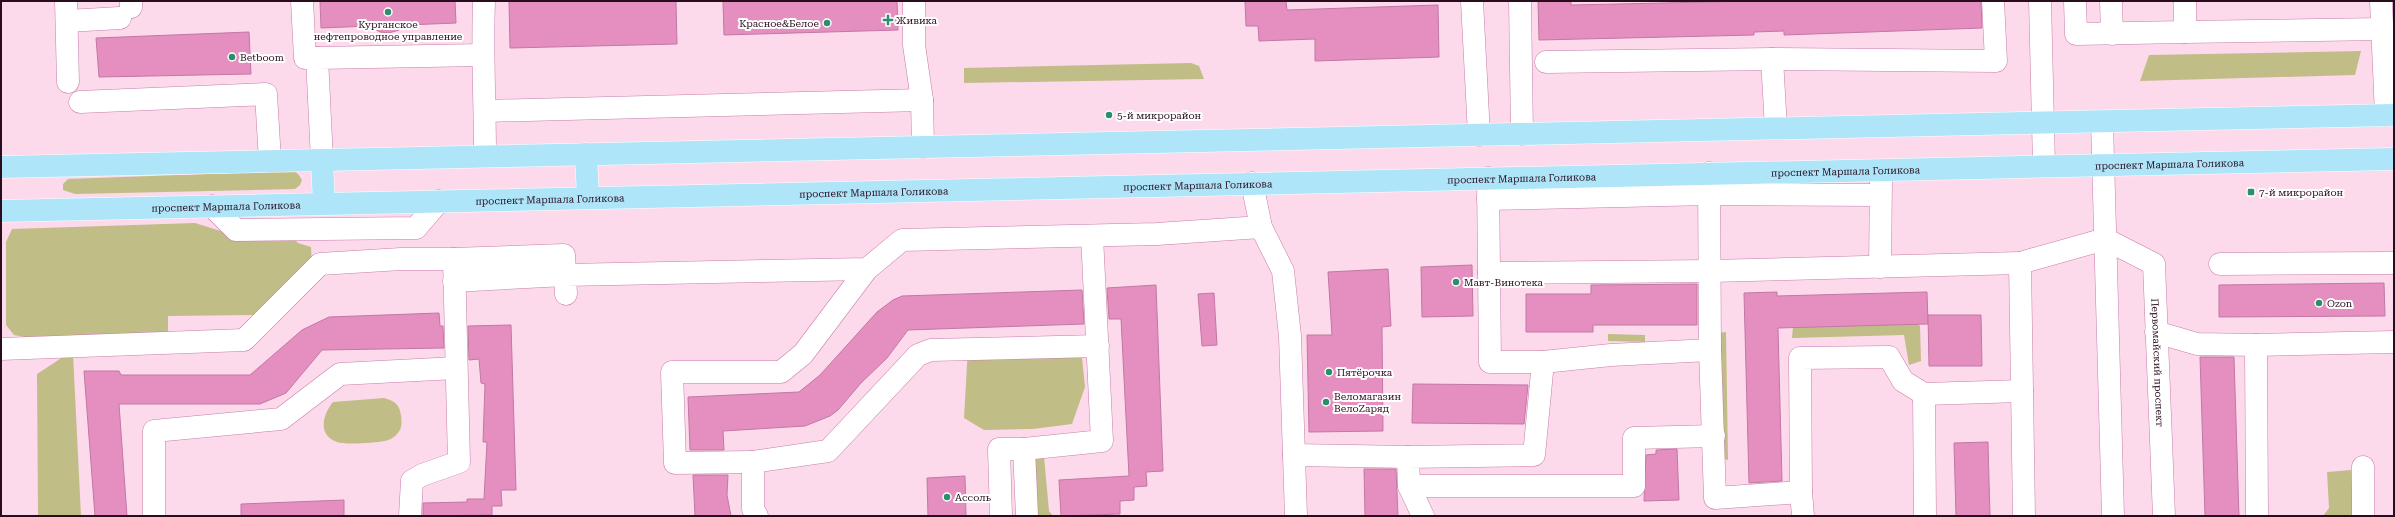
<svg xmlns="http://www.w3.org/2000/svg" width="2395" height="517" viewBox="0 0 2395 517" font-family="'Roboto Serif',serif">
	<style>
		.green { fill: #c1bd87 }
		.building { fill: #e48fc0; stroke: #c377a3 }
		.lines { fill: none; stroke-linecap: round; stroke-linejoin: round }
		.minor-casing { stroke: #c87ca8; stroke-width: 23 }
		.major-casing { stroke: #fff; stroke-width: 23 }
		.minor { stroke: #fff; stroke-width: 22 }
		.major { stroke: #aee5f9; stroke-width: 22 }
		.poi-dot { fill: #2b8f6b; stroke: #fff; stroke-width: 1.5 }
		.labels { text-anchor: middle; stroke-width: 4; stroke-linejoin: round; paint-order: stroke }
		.poi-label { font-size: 10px; fill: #290c1e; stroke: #fff; text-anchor: start }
		.street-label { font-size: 10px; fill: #290c1e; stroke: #fff }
	</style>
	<rect width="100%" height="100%" fill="#fcdaec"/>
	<!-- green -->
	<g class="green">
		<path d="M2361,51l-6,24 -215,6 9,-26z"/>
		<path d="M1191,63l8,3 5,13 -240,4v-15z"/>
		<path d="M294,171l4,3 4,6 -2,5 -5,4 -220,5 -12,-4v-6l5,-5z"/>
		<path d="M195,223l42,13 53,-2 8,9 13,4 1,19 -58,49 -86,1v17l-138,5 -16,-3 -8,-10v-83l6,-13z"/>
		<path d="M1917,324l3,2 1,35 -12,4 -5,-30 -112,3 1,-11z"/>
		<path d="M1726,332l2,128 -12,-3 2,-124z"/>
		<path d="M1608,334l37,1v7l-37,-1z"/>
		<path d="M968,347l113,1 4,39 -13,37 -39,5 -49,1 -20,-12z"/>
		<path d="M73,354l8,162h-43l-1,-142 29,-19z"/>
		<path d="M384,398c11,3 16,7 17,18 1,7 1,13 -4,18 -2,3 -9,7 -13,7 -9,2 -39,4 -47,1 -20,-7 -14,-28 -4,-40z"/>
		<path d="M1044,457l5,54 4,5h-24l-3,-57z"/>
		<path d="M2351,470l2,46h-30l6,-8 -2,-36z"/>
	</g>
	<!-- building -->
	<g class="building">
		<path d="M320,1h135l1,22 -50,2 -7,5 -10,3 -9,-1 -10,-6 -49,2z"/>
		<path d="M509,1h167l1,43 -167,4z"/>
		<path d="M723,1h174l1,29 -174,5z"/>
		<path d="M1245,1h41l1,9 151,-5 1,52 -124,4v-22l-56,2 -1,-15h-12z"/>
		<path d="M1538,1h33v4l182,-4h228l1,27 -198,7v-4l-30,1v3l-215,5z"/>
		<path d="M249,32l2,42 -152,3 -3,-39z"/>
		<path d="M1472,265l1,51 -51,1 -1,-50z"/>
		<path d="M1388,269l3,57 -9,1 1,104 -74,1 -2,-97h25l-4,-63z"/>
		<path d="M2384,283l1,33 -166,1v-32z"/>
		<path d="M1697,284v41h-104v7h-67v-38h65v-9z"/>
		<path d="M1156,285l7,186 -17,1 1,14 -13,1v13l-14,1v13l-59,2 -2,-36 70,-4 -8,-157h-12l-2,-31z"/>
		<path d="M1082,290l2,34 -176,6 -21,28 -26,25 -23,27 -8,6 -25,10 -82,5 1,19h-34l-2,-53 111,-5 21,-17 57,-63 16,-12 9,-4z"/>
		<path d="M1777,292v4l150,-4 1,32 -150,4 4,153 -33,2 -5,-190z"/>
		<path d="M1214,293l3,52 -15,1 -4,-52z"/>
		<path d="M439,313l1,13h3l1,22 -122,2 -36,43 -26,11h-141l8,112h-32l-11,-145h35l2,4h129l52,-45 27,-13z"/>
		<path d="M1928,315h53l1,51h-53z"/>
		<path d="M511,325l5,165h-15l1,16h-10v9l-69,1v-13l44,-1v-3h17l3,-57h-4l2,-58 -4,-1 -2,-24 -10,1 -1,-34z"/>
		<path d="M2200,357h34l5,159h-34z"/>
		<path d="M1413,384l115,1 -4,39 -112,-1z"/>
		<path d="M1988,442l2,74h-34l-2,-73z"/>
		<path d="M1677,449l2,51 -35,1 2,-46 10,-1v-4z"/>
		<path d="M1364,469h32l2,47h-33z"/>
		<path d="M693,475h35l-1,20 4,21h-36z"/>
		<path d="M965,476l1,40h-38l-1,-38z"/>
		<path d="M344,500v16h-103v-12z"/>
	</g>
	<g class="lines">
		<!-- minor casing -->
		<g class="minor-casing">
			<g id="minor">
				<path d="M66,1l2,81"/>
				<path d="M131,1v6"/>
				<path d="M302,1l3,57h12"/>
				<path d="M484,1c-2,52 1,103 1,155"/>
				<path d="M914,1v44l8,55 1,47"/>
				<path d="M1472,1l7,134"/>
				<path d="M1520,1l2,133"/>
				<path d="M2040,1l4,164"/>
				<path d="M2075,1l1,33 109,-2v-31"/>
				<path d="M2111,1l1,33"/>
				<path d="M2381,1l5,114"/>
				<path d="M67,21l53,-3"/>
				<path d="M2185,32l197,-3"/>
				<path d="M1546,62l226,-3"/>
				<path d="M80,102l186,-8 4,67"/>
				<path d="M485,111l437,-11"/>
				<path d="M2102,122l11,394"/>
				<path d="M1776,128l-4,-69 224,2 -3,-60"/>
				<path d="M322,160l-5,-102 165,-3"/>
				<path d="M1709,173l1,177 5,148 86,-6 -1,-134 89,-1 14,24 21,13 98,-3"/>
				<path d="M1488,178l2,184h53l68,-7 99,-5"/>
				<path d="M1252,183l9,44 22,44 7,65 6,180"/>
				<path d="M1488,199l222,-5 170,1"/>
				<path d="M212,206l24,24 180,-2 23,-27"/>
				<path d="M2220,264l174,-1"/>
				<path d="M1880,267l1,-87"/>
				<path d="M1489,273l222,-2 309,-8"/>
				<path d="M454,281l111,-6 -1,-20 -110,4"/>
				<path d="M566,294l-1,-19 302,-6 35,-29 255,-6 104,-7"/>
				<path d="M2156,332l41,12 59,1"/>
				<path d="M1,349l243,-9 76,-76 81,-5h53l5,203 -37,13 -10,6 -2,35"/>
				<path d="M1924,394l1,122"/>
				<path d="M1024,449l3,67"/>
				<path d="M1294,455l114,2"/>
				<path d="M753,462l-78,1 -3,-91h109l22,-18 64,-85"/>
				<path d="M2363,467v49"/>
				<path d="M1409,486h225v-48l80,-2"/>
				<path d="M1801,492l2,24"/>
				<path d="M154,516v-85l127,-12 59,-45 116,-6"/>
				<path d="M757,516l-4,-7v-47l75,-11 90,-96 13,-5 167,-4"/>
				<path d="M1001,516l-2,-67h25l78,-8 -10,-205"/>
				<path d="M1423,516l-14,-30 -1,-29 126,-2 9,-93"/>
				<path id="s1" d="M2024,516l-4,-253 85,-24 49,25 10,252"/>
				<path d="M2257,516l-1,-171 138,-3"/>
			</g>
		</g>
		<!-- major casing -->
		<g class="major-casing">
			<g id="major">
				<path d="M586,154l2,44"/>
				<path d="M322,160l2,44"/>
				<path d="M1,167l2393,-52"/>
				<path id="s2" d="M1,211l2393,-52"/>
			</g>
		</g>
		<!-- minor -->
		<use href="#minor" class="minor"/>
		<!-- major -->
		<use href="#major" class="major"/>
	</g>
	<!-- markers -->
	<g class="poi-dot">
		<circle cx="388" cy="12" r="4"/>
		<path d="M886 14h4v4h4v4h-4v4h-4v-4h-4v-4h4z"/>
		<circle cx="827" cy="23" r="4"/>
		<circle cx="232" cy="57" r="4"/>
		<circle cx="1109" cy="115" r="4"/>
		<rect x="2247" y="188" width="8" height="8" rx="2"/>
		<circle cx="1456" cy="282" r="4"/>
		<circle cx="2319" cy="303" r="4"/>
		<circle cx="1329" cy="372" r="4"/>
		<circle cx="1326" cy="402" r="4"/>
		<circle cx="947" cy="497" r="4"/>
	</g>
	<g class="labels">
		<!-- poi labels -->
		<g class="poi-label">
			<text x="896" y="24">Живика</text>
			<text x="819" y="27" text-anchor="end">Красное&amp;Белое</text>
			<text x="388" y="28" text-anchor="middle">Курганское<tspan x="388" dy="12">нефтепроводное управление</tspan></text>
			<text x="240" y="61">Betboom</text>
			<text x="1117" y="119">5-й микрорайон</text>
			<text x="2259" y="196">7-й микрорайон</text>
			<text x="1464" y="286">Мавт-Винотека</text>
			<text x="2327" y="307">Ozon</text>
			<text x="1337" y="376">Пятёрочка</text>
			<text x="1334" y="400">Веломагазин<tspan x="1334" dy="12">ВелоZаряд</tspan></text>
			<text x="955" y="501">Ассоль</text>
		</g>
		<!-- street labels -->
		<g class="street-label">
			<text dy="4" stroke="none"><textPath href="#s2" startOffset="2169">проспект Маршала Голикова</textPath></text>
			<text dy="4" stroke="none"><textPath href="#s2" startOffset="1845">проспект Маршала Голикова</textPath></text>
			<text dy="4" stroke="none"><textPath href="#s2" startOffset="1521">проспект Маршала Голикова</textPath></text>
			<text dy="4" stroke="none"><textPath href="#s2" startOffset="1197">проспект Маршала Голикова</textPath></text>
			<text dy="4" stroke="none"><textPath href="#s2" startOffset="873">проспект Маршала Голикова</textPath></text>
			<text dy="4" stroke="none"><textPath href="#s2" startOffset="549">проспект Маршала Голикова</textPath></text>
			<text dy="4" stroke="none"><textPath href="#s2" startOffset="225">проспект Маршала Голикова</textPath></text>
			<text dy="4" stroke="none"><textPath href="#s1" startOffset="495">Первомайский проспект</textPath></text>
		</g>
	</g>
	<!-- border -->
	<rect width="2395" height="517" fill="none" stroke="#290c1e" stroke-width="4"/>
</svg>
